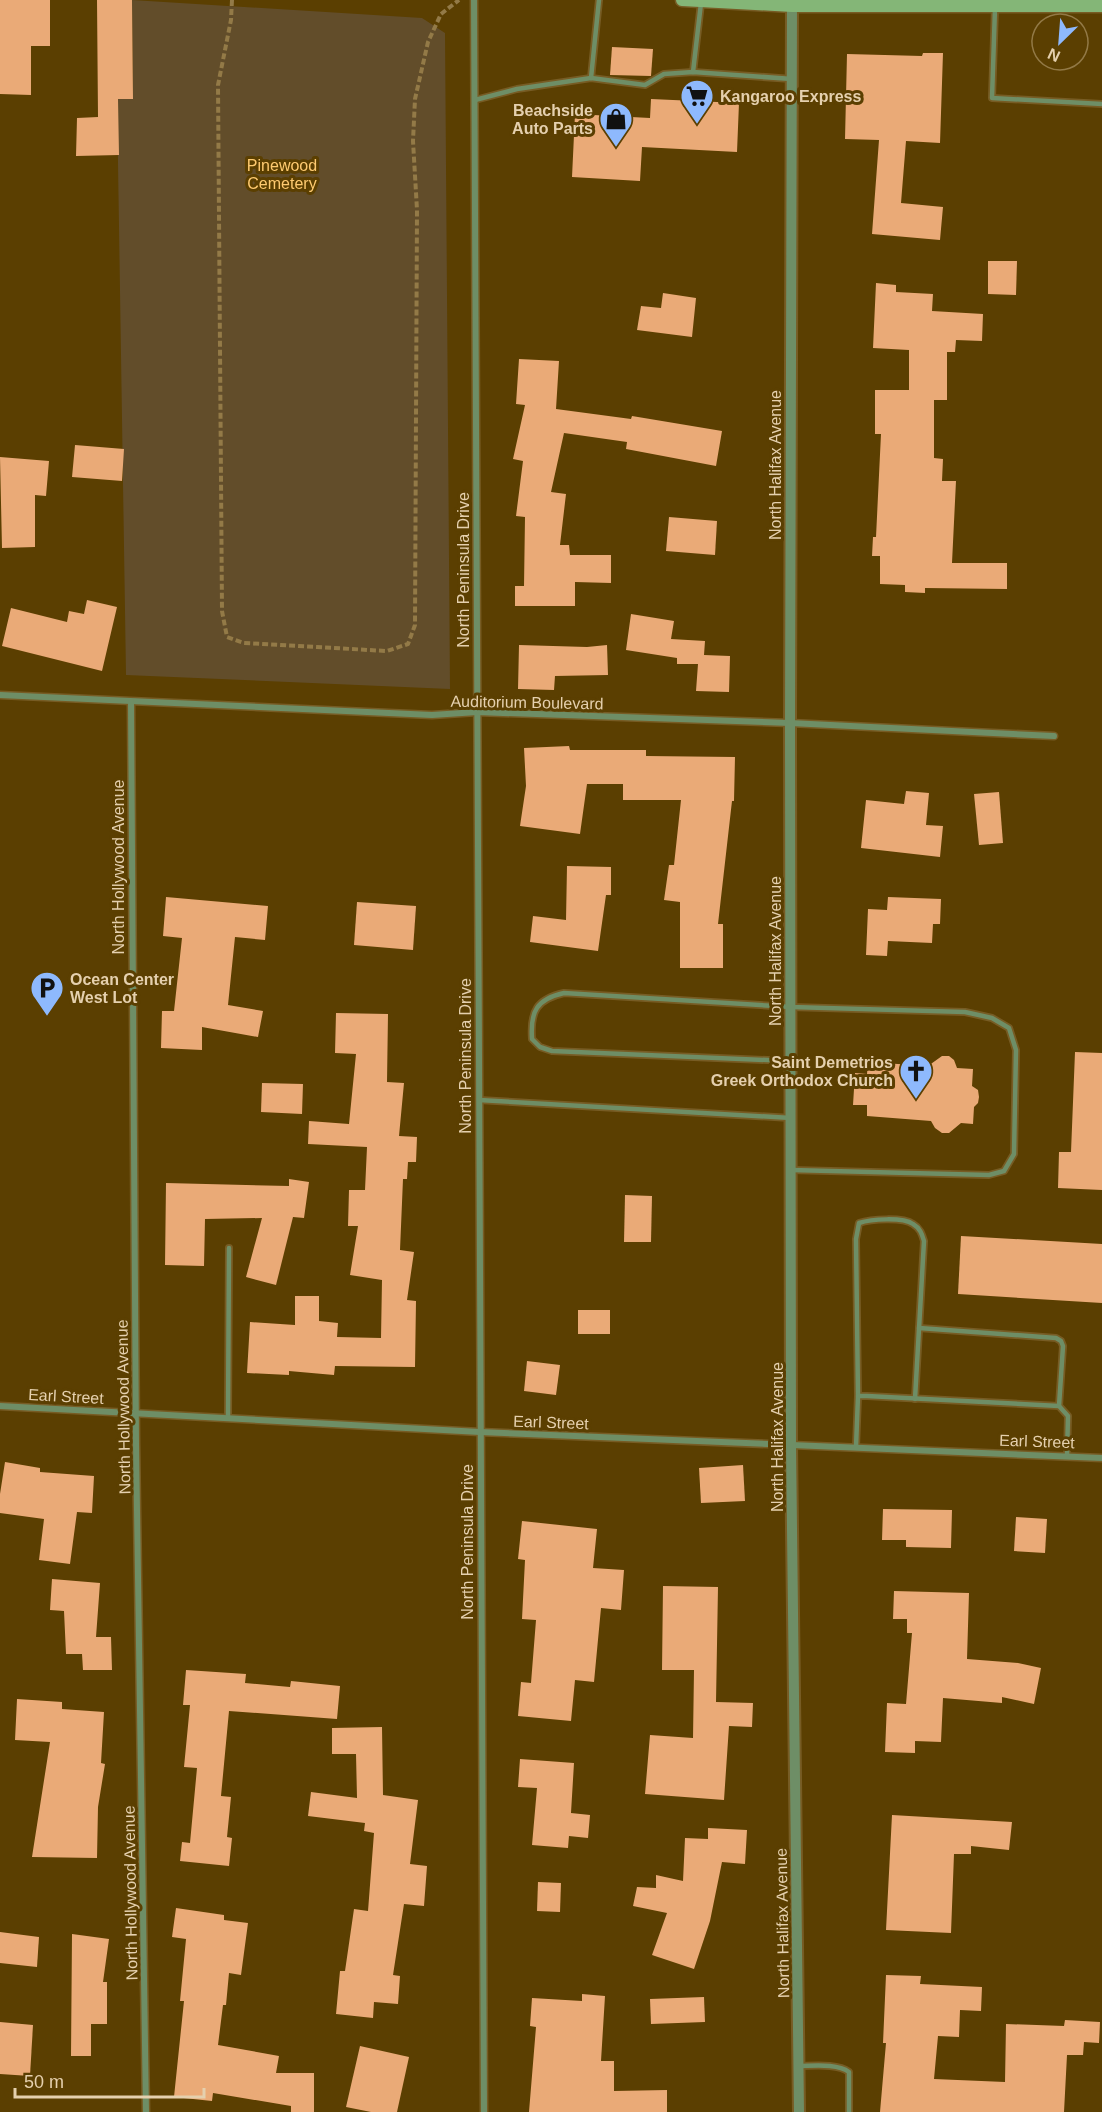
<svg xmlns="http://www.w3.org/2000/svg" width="1102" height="2112" viewBox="0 0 1102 2112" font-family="Arial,sans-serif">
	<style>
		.green { fill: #624d2a }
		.building { fill: #eaaa77 }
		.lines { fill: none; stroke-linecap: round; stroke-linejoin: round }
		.service-casing { stroke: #775c24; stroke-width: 8 }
		.minor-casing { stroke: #775c24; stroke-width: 9 }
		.tertiary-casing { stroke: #775c24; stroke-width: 14 }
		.secondary-casing { stroke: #775c24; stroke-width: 15 }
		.path { stroke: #937a47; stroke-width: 4; stroke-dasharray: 6 3; stroke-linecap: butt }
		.service { stroke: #6e8e66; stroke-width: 4.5 }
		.minor { stroke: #6e8e66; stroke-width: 6 }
		.tertiary { stroke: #6e8e66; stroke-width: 10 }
		.secondary { stroke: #84b677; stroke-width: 12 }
		.labels { text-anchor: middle; stroke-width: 6; stroke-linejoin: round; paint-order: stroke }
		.poi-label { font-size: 16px; font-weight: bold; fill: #e5d0ae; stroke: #5b3f01; text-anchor: start }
		.park-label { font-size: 16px; fill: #feca70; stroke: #5b3f01 }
		.street-label { font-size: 16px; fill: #e5d0ae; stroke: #5b3f01 }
	</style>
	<rect width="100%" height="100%" fill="#5b3f01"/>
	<!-- green -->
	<path class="green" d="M132,0l290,18 23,15 5,656 -324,-14 -9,-576h16z"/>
	<!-- building -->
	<g class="building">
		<path d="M0,0h50v46h-19v49l-31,-1z"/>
		<path d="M97,0h35l1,99h-15l1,56 -43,1 1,-38 21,-1z"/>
		<path d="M612,47l41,2 -2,27 -41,-1z"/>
		<path d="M923,53h20l-3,90 -34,-2 -5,62 42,4 -3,33 -68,-6 7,-94 -34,-1 2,-85 75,2z"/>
		<path d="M651,99l88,4 -2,49 -95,-5 -2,34 -68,-4 3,-63 75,4z"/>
		<path d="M988,261h29l-1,34 -28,-1z"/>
		<path d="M876,283l20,2v7l37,2 -1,17 51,3 -1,27 -26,-1 -1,12h-8v48h-13v58l9,1 -1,22h14l-4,82h55v26l-82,-1v5l-20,-1v-7l-25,-1v-28h-8l1,-19h3l5,-103h-6v-44h34v-40l-36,-2z"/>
		<path d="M663,293l33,5 -4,39 -55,-7 4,-24 20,2z"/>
		<path d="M519,359l40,2 -3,48 75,10 1,-3 90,15 -6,35 -90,-17 1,-7 -63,-9 -13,59 15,2 -6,51h9l1,10h41v28l-36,-1v24h-60v-20h9l1,-69 -9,-1 7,-55 -10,-2 12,-54 -9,-1z"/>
		<path d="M75,445l49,4 -2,32 -50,-4z"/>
		<path d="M0,457l49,4 -3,35 -11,-1v52l-33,1z"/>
		<path d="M669,517l48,4 -2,34 -49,-4z"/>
		<path d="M87,600l30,7 -15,64 -100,-25 9,-38 56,14 2,-11 15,3z"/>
		<path d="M631,614l43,7 -3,18 34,2 -1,14 26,1 -1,36 -33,-1 2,-27h-21v-6l-51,-8z"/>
		<path d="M519,645l68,2 20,-2 1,30 -53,1 -1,14 -36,-1z"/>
		<path d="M569,746l1,4h76v6l89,1 -1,44h-2l-14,123h5v44h-43v-66l-16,-2 5,-35h5l7,-65h-58v-16h-36l-7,50 -60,-8 6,-40 -2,-38z"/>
		<path d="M906,791l23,2 -3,32 17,1 -3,31 -79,-9 5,-48 38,4z"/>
		<path d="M999,792l4,51 -24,2 -5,-51z"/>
		<path d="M567,866l44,1v28h-5l-8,56 -68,-9 3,-26 33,4z"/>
		<path d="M166,897l102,9 -3,34 -30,-3 -7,68 35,6 -5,26 -56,-10v23l-41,-2 1,-37h12l8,-73 -19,-2z"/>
		<path d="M888,897l53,2 -1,25h-7l-1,19 -44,-2 -1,15 -21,-1 2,-46 19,1z"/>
		<path d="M357,902l59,4 -3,44 -59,-5z"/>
		<path d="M336,1013l52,1 -1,68 17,1 -5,53 18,1 -1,25h-8l-1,17h-4l-3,71 14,2 -7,48 9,1 -1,66 -80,-1 -1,9 -45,-4v4l-42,-2 3,-51 45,3v-29h24v25l19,2 -1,14 44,1 1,-58 -32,-5 8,-49h-10l1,-36h16l2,-43 -59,-3 1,-23 40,3 7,-70 -21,-1z"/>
		<path d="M1075,1052l27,1v137l-44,-2 1,-36h12z"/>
		<path d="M942,1056h7l5,4 3,8 16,1 -1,17 6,4 1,7 -1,6 -4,4 -1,17 -12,-1 -12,10h-7l-7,-5 -4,-7 -64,-5v-11h-14l2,-32 12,1 1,-12 60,4z"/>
		<path d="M262,1083l41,1 -1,30 -41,-2z"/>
		<path d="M289,1179l20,3 -5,36 -11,-1 -17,68 -30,-8 16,-59 -57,1 -1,47 -39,-1 1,-82 123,3z"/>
		<path d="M625,1195l27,1 -1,46h-27z"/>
		<path d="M961,1236l141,8v59l-144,-9z"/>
		<rect x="578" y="1310" width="32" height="24"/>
		<path d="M527,1361l33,4 -4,30 -32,-4z"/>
		<path d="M5,1462l35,6v4l54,4 -2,37 -15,-1 -7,52 -31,-4 5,-41 -44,-6v-19z"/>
		<path d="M743,1465l2,36 -44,2 -2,-35z"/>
		<path d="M883,1509l69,1 -1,38 -45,-1v-7h-24z"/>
		<path d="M1016,1517l31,2 -2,34 -31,-2z"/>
		<path d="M522,1521l75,8 -4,39 31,2 -3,40 -20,-2 -7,74 -19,-2 -4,41 -53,-5 3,-34 10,1 5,-63 -14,-1 3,-59 -7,-1z"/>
		<path d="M52,1579l48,4 -4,54h15l1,33h-29l-1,-16h-16l-2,-43 -14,-1z"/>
		<path d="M663,1586l55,1 -2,115 37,1 -1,24 -23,-1 -5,74 -79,-6 5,-59 43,3 1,-68h-32z"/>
		<path d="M894,1591l75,2 -2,66 51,4 23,5 -7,36 -32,-7v6l-59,-5 -2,44 -26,-1v12l-30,-1 2,-49 19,1 6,-71h-5v-14h-14z"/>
		<path d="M186,1670l60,4 -1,9 45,4 1,-6 49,5 -3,33 -108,-8 -8,85 10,1 -4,40 5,1 -3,28 -49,-5 2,-19 8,1 7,-75 -13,-1 6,-62h-7z"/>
		<path d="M17,1699l45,3v7l42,3 -3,51 4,1 -7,43 -1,51 -65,-1 18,-115 -35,-2z"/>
		<path d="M382,1727l1,68 35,5 -8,64 17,2 -3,40 -20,-2 -11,71 7,1 -2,28 -24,-2 -1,16 -37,-4 4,-43h5l9,-62 14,2 6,-78 -10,-2 1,-8 -57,-7 3,-24 46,6 -1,-44h-24v-26z"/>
		<path d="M520,1759l54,4 -3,50 19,2 -2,23 -19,-2 -1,12 -36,-3 5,-57 -19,-1z"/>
		<path d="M892,1815l120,7 -3,28 -38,-4v8h-17l-3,79 -65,-3z"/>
		<path d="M708,1828l39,2 -2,34 -23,-2 -12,59 -16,48 -42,-14 15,-42 -34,-7 4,-19 19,1v-13l27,6 2,-43 23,1z"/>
		<path d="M538,1882l23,1 -1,29 -23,-1z"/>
		<path d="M176,1908l48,7v5l24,3 -7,52 -12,-2 -3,32h-3l-5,40 61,11 -3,17h38v39h-23v-6l-78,-13 -1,8 -38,-4 10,-96h-4l6,-62 -14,-2z"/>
		<path d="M0,1932l39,5 -2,30 -37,-4z"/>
		<path d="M72,1934l37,5 -6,43h4v42h-16v32h-20z"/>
		<path d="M886,1975l35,1 -1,8 62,3 -1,24 -21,-1 -1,27 -21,-1 -4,43 71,3 1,-58 58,2 1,-6 35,2 -1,21 -15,-1 -1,13h-16l-3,57h-184l6,-69h-3z"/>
		<path d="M582,1994l23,2 -4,65h13v30l53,-1v22h-138l7,-85 -6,-1 2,-28 50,3z"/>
		<path d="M704,1997l1,25 -54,2 -1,-25z"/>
		<path d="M0,2022l33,3 -3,51 -30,-2z"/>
		<path d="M360,2046l49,11 -12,55h-26l-25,-5z"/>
	</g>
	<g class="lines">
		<!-- service casing -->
		<g class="service-casing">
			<g id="service">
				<path d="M995,8l-3,90 110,6"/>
				<path d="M693,72l8,-69"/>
				<path d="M591,78l8,-78"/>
				<path d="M475,100l42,-11 74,-11 54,7 19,-11 29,-2 99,7"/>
				<path d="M790,1061l-238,-10 -12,-4 -8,-8c-2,-28 5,-40 32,-46l227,14 174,5 27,6 17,10 7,22 -2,104 -10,17 -15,4 -198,-5"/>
				<path d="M479,1100l312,18"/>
				<path d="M919,1328l137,10 5,3 2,5 -4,60"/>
				<path d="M858,1396l-2,-157 3,-16c12,-4 44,-6 54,1 7,4 9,10 11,17l-9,158"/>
				<path d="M228,1418l1,-170"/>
				<path d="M856,1447l2,-51h9l192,10 9,10 -1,40"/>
				<path d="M798,2066c15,0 39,-3 51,6v40"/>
			</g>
		</g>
		<!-- minor casing -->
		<g class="minor-casing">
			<g id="minor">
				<path d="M474,0l10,2112"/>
				<path d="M0,695l432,20 45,-3 313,11 264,13"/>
				<path d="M131,702l5,741 10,669"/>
				<path d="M0,1406l480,26 622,26"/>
			</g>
		</g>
		<!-- tertiary casing -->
		<g class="tertiary-casing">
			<path id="tertiary" d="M792,0l-2,723 1,722 8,667"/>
		</g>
		<!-- secondary casing -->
		<g class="secondary-casing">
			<path id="secondary" d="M682,0l110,6h310"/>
		</g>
		<!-- path -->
		<path class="path" d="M232,0l-1,20 -13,65 4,526 5,26 17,6 143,8 21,-7 7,-19 2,-415 -4,-69 2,-42 13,-57 13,-28 18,-14"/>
		<!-- service -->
		<use href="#service" class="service"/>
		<!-- minor -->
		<use href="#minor" class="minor"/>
		<!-- tertiary -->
		<use href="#tertiary" class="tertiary"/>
		<!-- secondary -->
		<use href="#secondary" class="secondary"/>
	</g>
	<!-- icons -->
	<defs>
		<g id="supermarket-pin" transform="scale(1.725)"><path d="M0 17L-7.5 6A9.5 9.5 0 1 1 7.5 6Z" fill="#8eb9fd" stroke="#5b3f01"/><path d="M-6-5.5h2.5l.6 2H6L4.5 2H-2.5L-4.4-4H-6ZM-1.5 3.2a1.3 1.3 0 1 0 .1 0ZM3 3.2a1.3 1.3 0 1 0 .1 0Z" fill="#111"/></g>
		<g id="shop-pin" transform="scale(1.725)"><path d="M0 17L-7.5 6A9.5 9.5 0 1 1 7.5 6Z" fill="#8eb9fd" stroke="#5b3f01"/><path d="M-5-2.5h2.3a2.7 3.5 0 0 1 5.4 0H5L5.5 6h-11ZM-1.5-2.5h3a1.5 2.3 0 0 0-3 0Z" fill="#111"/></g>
		<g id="parking-pin" transform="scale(1.725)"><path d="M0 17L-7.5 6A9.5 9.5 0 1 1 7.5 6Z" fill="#8eb9fd" stroke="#5b3f01"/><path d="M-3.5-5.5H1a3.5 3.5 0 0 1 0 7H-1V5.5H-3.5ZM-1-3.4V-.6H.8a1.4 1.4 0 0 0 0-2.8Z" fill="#111"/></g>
		<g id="church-pin" transform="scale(1.725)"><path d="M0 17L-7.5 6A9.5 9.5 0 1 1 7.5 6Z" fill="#8eb9fd" stroke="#5b3f01"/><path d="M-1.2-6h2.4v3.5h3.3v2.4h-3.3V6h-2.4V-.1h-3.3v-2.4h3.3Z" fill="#111"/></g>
	</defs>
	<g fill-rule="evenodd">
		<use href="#supermarket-pin" x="697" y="96"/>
		<use href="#shop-pin" x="616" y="119"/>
		<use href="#parking-pin" x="47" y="988"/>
		<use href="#church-pin" x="916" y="1071"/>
	</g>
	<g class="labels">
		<!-- poi labels -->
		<g class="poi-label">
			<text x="720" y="102">Kangaroo Express</text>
			<text x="593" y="116" text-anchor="end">Beachside<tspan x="593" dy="18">Auto Parts</tspan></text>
			<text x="70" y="985">Ocean Center<tspan x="70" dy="18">West Lot</tspan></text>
			<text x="893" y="1068" text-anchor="end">Saint Demetrios<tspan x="893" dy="18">Greek Orthodox Church</tspan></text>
		</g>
		<!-- park labels -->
		<g class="park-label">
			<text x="282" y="171">Pinewood<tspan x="282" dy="18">Cemetery</tspan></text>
		</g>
		<!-- street labels -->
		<g class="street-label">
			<text transform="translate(775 465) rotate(-90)" y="6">North Halifax Avenue</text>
			<text transform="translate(463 570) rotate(-90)" y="6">North Peninsula Drive</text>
			<text transform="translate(527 702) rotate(1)" y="6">Auditorium Boulevard</text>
			<text transform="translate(118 867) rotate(-90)" y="6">North Hollywood Avenue</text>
			<text transform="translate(775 951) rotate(-90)" y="6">North Halifax Avenue</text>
			<text transform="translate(465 1056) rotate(-90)" y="6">North Peninsula Drive</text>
			<text transform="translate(66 1396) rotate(3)" y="6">Earl Street</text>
			<text transform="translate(123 1407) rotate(-91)" y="6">North Hollywood Avenue</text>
			<text transform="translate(551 1422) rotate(2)" y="6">Earl Street</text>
			<text transform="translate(777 1437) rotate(-90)" y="6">North Halifax Avenue</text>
			<text transform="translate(1037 1441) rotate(2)" y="6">Earl Street</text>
			<text transform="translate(467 1542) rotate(-90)" y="6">North Peninsula Drive</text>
			<text transform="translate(130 1893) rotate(-91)" y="6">North Hollywood Avenue</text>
			<text transform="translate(782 1923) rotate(-91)" y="6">North Halifax Avenue</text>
		</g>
	</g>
	<!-- north arrow -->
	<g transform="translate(1060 42) rotate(205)"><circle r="28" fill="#5b3f01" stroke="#927946" stroke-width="1.5"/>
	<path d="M0-4.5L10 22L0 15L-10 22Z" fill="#8eb9fd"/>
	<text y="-9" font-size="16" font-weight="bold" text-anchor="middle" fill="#e5d0ae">N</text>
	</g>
	<!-- scale -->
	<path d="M15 2088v9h189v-9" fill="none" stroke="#e5d0ae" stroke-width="3"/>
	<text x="24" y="2088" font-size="18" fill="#e5d0ae" stroke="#5b3f01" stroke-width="4.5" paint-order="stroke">50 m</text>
</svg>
